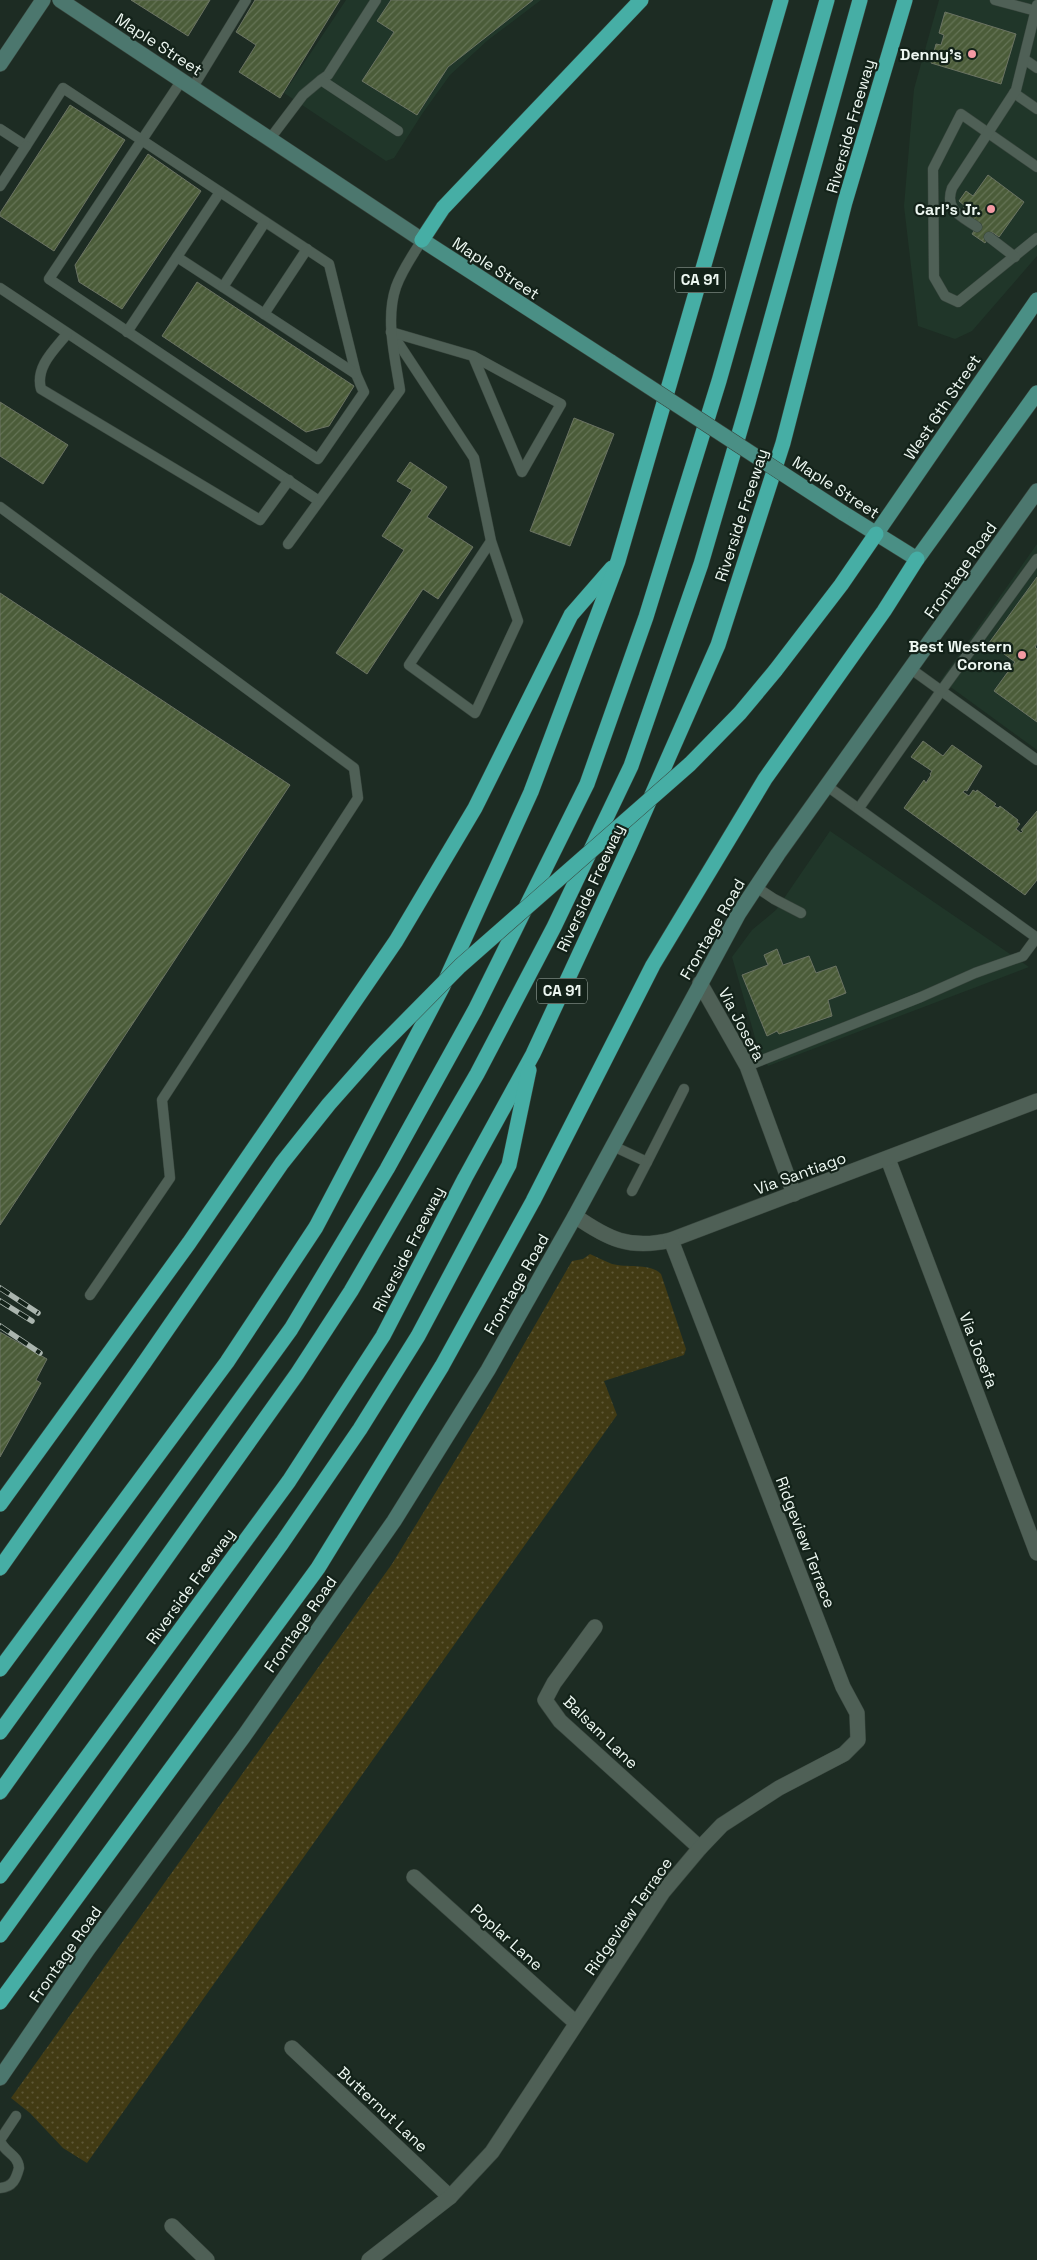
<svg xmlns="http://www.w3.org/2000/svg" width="1037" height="2260" viewBox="0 0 1037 2260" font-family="'Space Grotesk',sans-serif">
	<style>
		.built { fill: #203629 }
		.grass { fill: url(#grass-dots) }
		.building { fill: url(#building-hatch); stroke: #6b7363 }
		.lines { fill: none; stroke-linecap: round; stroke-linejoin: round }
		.lane-casing { stroke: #39463e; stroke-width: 11 }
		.street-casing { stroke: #39463e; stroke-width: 16 }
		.secondary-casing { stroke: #39463e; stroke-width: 16 }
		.primary-casing { stroke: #39463e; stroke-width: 16 }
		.highway-casing { stroke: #39463e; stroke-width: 16 }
		.lane { stroke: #4f6056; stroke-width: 10 }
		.street { stroke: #4f6056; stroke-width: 15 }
		.secondary { stroke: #4c776e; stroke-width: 15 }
		.primary { stroke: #4a8f85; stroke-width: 15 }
		.highway { stroke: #46aea5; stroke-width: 15 }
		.rail-casing { stroke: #aab5ae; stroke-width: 5.5 }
		.rail { stroke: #132219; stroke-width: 4; stroke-dasharray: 11; stroke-linecap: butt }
		.primary-bridge-casing { stroke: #39463e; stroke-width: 16; stroke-linecap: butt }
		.highway-bridge-casing { stroke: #39463e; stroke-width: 16; stroke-linecap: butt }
		.primary-bridge { stroke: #4a8f85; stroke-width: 15 }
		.highway-bridge { stroke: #46aea5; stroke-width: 15 }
		.poi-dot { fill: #f49aa4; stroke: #132219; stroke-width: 2 }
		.labels { text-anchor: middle; stroke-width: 4.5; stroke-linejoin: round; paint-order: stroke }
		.shield { fill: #132219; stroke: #acb7b0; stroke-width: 1 }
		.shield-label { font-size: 15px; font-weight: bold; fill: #edf7f1 }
		.street-label { font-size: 16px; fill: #edf7f1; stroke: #132219 }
		.poi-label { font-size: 16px; font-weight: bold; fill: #edf7f1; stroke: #132219; text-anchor: end }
	</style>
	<defs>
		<pattern id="grass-dots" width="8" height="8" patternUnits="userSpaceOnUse" patternTransform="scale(1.25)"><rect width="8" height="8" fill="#423b14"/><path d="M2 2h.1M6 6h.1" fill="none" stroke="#5e5837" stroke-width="1.8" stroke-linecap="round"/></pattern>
		<pattern id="building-hatch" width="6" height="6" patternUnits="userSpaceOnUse" patternTransform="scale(1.25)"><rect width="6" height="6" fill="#4b5c39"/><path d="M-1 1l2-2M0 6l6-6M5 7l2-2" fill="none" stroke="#657456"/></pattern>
	</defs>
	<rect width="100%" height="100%" fill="#1d2c23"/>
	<!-- built -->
	<g class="built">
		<path d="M346,0h195l-53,40 -38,35 -28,39 -28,44 -8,3 -102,-68z"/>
		<path d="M939,0h98v256l-65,75 -17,8 -37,-13 -14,-120 10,-117z"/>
		<path d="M1037,544v206l-96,-70z"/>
		<path d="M830,831l199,136 -261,99 -12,-25 -24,-84 20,-27 24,-20z"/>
	</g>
	<!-- grass -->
	<path class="grass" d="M590,1254c7,3 14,7 22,10 15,4 39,-1 49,10l25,75 -2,6 -80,26 13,34 -530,748 -24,-15 -33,-35 -19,-15 381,-534 94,-154 86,-149 11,-2z"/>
	<!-- building -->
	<g class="building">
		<path d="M131,0h79l-22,36z"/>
		<path d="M255,0h85l-60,98 -41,-26 17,-27 -20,-13z"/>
		<path d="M391,0h142l-85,67 -31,48 -55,-34 32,-49 -17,-11z"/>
		<path d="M945,12l71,22 -15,50 -70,-21 5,-19 5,1 3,-10 -5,-2z"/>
		<path d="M70,105l55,35 -71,111 -54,-35v-3z"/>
		<path d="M148,154l53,37 -79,118 -43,-27 -4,-17z"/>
		<path d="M988,175l36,27 -25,35 -7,-5 -7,11 -13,-9 6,-9 -17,-13 4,-6 -6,-5 7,-10 7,5z"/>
		<path d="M197,282l157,104 -25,40 -23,6 -144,-96z"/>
		<path d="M0,402l68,43 -25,39 -43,-28z"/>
		<path d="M574,418l40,16 -44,112 -40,-15z"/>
		<path d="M410,462l37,25 -20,30 46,30 -35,52 -15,-10 -56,85 -31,-21 68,-103 -22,-14 30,-46 -15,-9z"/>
		<path d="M1037,577v67l-2,3 2,2v73l-43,-31 21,-29 -26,-19z"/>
		<path d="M0,593l290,192 -290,440z"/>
		<path d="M923,741l20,15 9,-11 30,21 -15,25 -2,-1 -2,2 6,4 4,-6 3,2 1,-2 19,14 -2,2 4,2 2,-2 18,14 -1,2 3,2 -4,5 5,4 2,-2 -2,-1 16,-19v69l-12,15 -121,-87 20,-28 2,3 5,-8 -1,-1 2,-3 -21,-14z"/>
		<path d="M777,949l6,16 26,-9 7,17 20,-7 10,27 -18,7 4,16 -53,18 -2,-3 -10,5 -25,-61 26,-10 -4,-10z"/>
		<path d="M0,1332l47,27 -11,21 5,3 -41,74z"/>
	</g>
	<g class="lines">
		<!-- lane casing -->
		<g class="lane-casing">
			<g id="lane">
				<path d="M995,0l41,11"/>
				<path d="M1024,59l13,9"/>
				<path d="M321,80l7,-5 48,-75"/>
				<path d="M193,87l53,-87"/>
				<path d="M1014,93l23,16"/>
				<path d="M0,129l26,17 37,-58c89,59 177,117 266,176l27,110 8,18 -46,67 -269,-180 133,-199"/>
				<path d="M269,140l34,-45 18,-15 77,51"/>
				<path d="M1037,167l-76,-53 -28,55 1,108 11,19 13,6 79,-64"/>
				<path d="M0,186l26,-40"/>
				<path d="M977,227c-16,-11 -33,-17 -25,-39l64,-98 21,-85"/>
				<path d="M989,237l26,20"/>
				<path d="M177,257l179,117"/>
				<path d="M223,287l42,-65"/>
				<path d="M0,288l319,213"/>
				<path d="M264,314l43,-65"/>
				<path d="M127,332l93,-140"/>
				<path d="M391,332l83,126 17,83 27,80 -43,92 -66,-48 82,-124"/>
				<path d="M391,332l82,24 88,48 -39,68 -49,-116"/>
				<path d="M67,334c-13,16 -32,33 -26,55l219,131 29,-40"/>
				<path d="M0,507l354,261 4,30 -196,302 8,78 -80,117"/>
				<path d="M288,544l112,-154c-5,-33 -15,-71 -4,-103 6,-17 17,-32 26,-47"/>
				<path d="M911,669l126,91"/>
				<path d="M827,786l210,152"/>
				<path d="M859,808l82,-117 96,-132"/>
				<path d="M756,887l18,12 27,14"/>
				<path d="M747,1066l174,-69 54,-24 48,-17 14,-19"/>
				<path d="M613,1146l34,16 37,-73"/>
				<path d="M632,1191l15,-29"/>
				<path d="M0,2188c13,-1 16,-9 19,-20 -1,-14 -16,-16 -19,-28l16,-24"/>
			</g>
		</g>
		<!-- street casing -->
		<g class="street-casing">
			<g id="street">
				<path d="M700,983l47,83 47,128"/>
				<path d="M888,1159l149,394"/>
				<path d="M575,1216c33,23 55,34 96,24l366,-139"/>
				<path d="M595,1627l-41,56 -9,17 15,21 140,127"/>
				<path d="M414,1877l162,146"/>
				<path d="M292,2048l158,149"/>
				<path d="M172,2226l35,34"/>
				<path d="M369,2260l81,-63 42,-45 171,-260 37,-44 22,-23 57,-37 65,-34 14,-14 -1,-27 -14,-26 -172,-447"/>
			</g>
		</g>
		<!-- secondary casing -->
		<g class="secondary-casing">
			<g id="secondary">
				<path d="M60,0l362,240"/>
				<path d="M0,64l43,-64"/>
				<path d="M0,2078l88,-129 156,-213 150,-215 94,-151 87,-154 164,-303 39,-59 259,-363"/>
			</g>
		</g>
		<!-- primary casing -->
		<g class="primary-casing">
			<g id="primary">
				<path d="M422,240l189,122"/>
				<path d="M843,513l74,46 120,-166"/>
				<path d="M876,534l161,-234"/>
			</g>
		</g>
		<!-- highway casing -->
		<g class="highway-casing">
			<g id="highway">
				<path d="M422,240l21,-32 198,-208"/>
				<path d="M775,671l66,-86 35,-51"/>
				<path d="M0,1504l189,-261 207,-302 79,-133 96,-193 41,-47"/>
				<path d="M0,1568l144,-205"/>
				<path d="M0,1669l227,-307 89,-135 127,-241 88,-194 87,-231 163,-561"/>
				<path d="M0,1732l291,-403 96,-160 88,-159 112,-226 59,-167 73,-236 108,-381"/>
				<path d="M0,1792l297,-418 54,-83 126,-217 77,-147 77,-161 70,-202 47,-161 112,-403"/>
				<path d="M0,1876l289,-395 94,-145 82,-158 68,-124 96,-207 89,-202 65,-202 62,-241 60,-202"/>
				<path d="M0,1935l282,-392 78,-114 58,-93 91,-171 20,-95"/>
				<path d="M0,2002l318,-434 124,-202 91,-165 120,-236 112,-186 119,-168 33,-52"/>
			</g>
		</g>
		<!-- lane -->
		<use href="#lane" class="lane"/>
		<!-- street -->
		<use href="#street" class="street"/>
		<!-- secondary -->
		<use href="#secondary" class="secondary"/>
		<!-- primary -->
		<use href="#primary" class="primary"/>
		<!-- highway -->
		<use href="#highway" class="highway"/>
		<!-- rail casing -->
		<g class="rail-casing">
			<g id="rail">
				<path d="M0,1288l38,25"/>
				<path d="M0,1301l32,20"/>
				<path d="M0,1326l40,27"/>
			</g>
		</g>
		<!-- rail -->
		<use href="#rail" class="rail"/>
		<!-- primary-bridge casing -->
		<g class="primary-bridge-casing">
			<path id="primary-bridge" d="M611,362l232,151"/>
		</g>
		<!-- highway-bridge casing -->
		<g class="highway-bridge-casing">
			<path id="highway-bridge" d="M144,1363l138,-200 47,-59 47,-53 84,-85 230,-202 50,-51 35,-42"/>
		</g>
		<!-- primary-bridge -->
		<use href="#primary-bridge" class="primary-bridge"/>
		<!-- highway-bridge -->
		<use href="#highway-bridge" class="highway-bridge"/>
	</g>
	<!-- markers -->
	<g class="poi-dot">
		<circle cx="972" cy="54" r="5"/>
		<circle cx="991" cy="209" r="5"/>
		<circle cx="1022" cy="655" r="5"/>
	</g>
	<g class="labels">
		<!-- shield labels -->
		<g class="shield">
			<rect x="675" y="267.5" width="50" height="25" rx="4"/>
			<rect x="537" y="978.5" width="50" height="25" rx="4"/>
		</g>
		<g class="shield-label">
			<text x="700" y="285">CA 91</text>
			<text x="562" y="996">CA 91</text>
		</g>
		<!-- street labels -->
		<g class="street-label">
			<text transform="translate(159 44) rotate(33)" y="6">Maple Street</text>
			<text transform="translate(850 126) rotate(-74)" y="6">Riverside Freeway</text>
			<text transform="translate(496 268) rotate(33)" y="6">Maple Street</text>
			<text transform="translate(942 407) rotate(-56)" y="6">West 6th Street</text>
			<text transform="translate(836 487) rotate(33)" y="6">Maple Street</text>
			<text transform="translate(741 515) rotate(-72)" y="6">Riverside Freeway</text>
			<text transform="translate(960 570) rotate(-55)" y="6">Frontage Road</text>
			<text transform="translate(590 888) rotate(-65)" y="6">Riverside Freeway</text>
			<text transform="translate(712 929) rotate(-60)" y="6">Frontage Road</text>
			<text transform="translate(742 1024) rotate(62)" y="6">Via Josefa</text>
			<text transform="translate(800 1173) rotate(-20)" y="6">Via Santiago</text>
			<text transform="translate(408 1249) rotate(-63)" y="6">Riverside Freeway</text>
			<text transform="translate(516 1284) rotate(-60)" y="6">Frontage Road</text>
			<text transform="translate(979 1350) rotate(69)" y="6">Via Josefa</text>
			<text transform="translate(806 1542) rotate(69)" y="6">Ridgeview Terrace</text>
			<text transform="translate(190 1586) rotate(-54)" y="6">Riverside Freeway</text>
			<text transform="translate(300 1624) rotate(-55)" y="6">Frontage Road</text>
			<text transform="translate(601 1732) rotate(44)" y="6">Balsam Lane</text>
			<text transform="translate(628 1916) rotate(-55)" y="6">Ridgeview Terrace</text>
			<text transform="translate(507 1937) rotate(42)" y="6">Poplar Lane</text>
			<text transform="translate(65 1954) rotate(-55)" y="6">Frontage Road</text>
			<text transform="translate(383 2109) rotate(43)" y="6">Butternut Lane</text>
		</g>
		<!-- poi labels -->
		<g class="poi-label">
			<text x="962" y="60">Denny's</text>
			<text x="981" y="215">Carl's Jr.</text>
			<text x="1012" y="652">Best Western<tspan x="1012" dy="18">Corona</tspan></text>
		</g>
	</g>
</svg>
